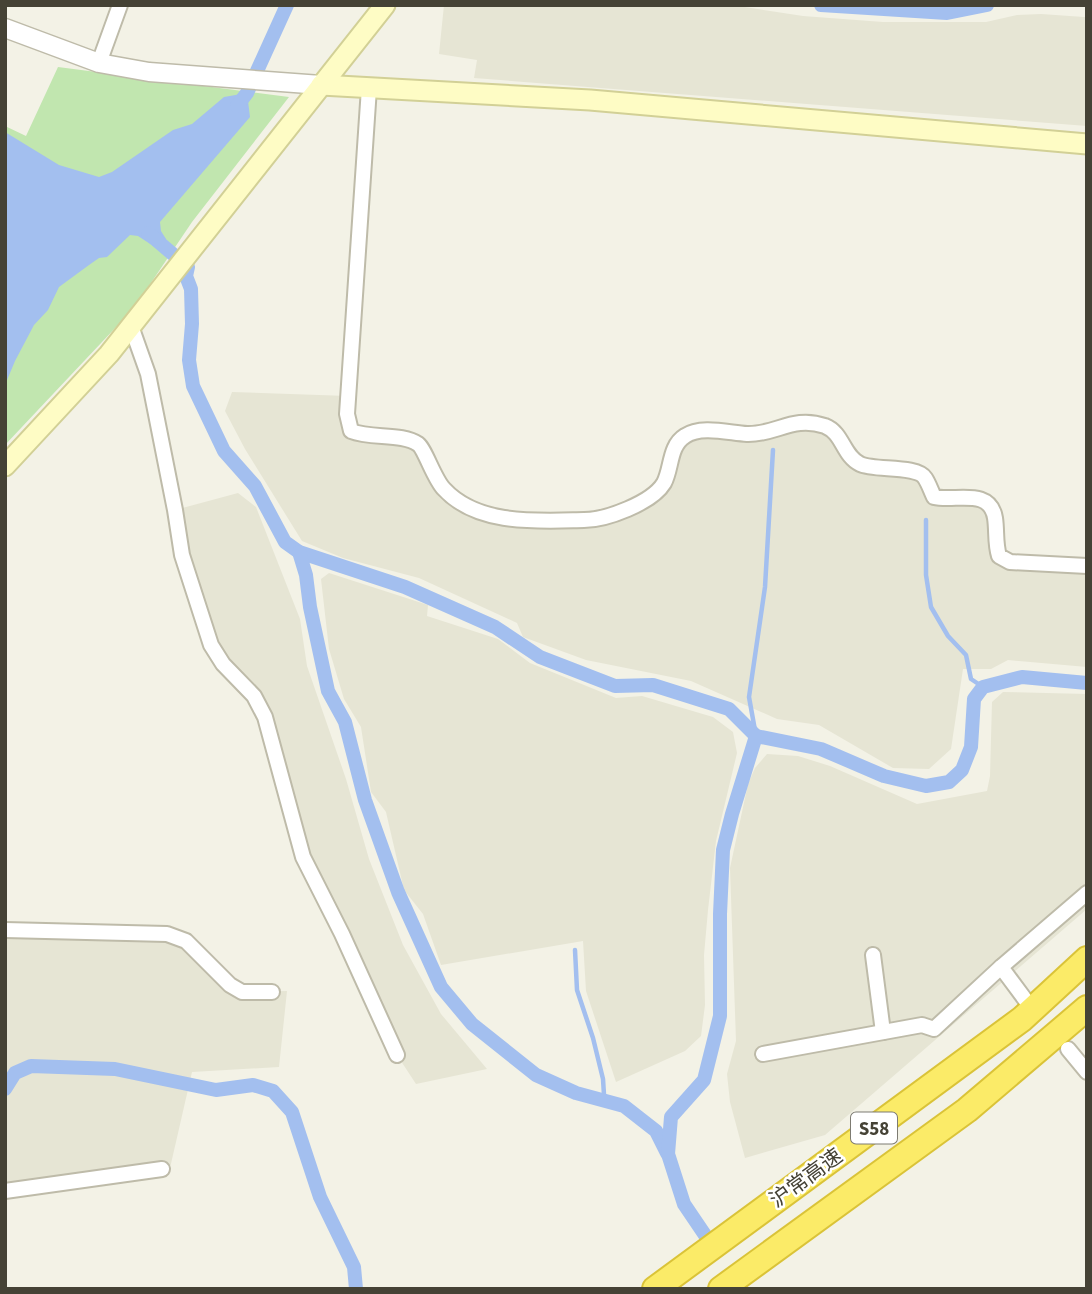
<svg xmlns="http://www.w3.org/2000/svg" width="1092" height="1294" viewBox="0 0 1092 1294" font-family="'Source Sans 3','Noto Sans SC',sans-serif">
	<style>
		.residential { fill: #e6e5d4 }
		.green { fill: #c1e6af }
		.water { fill: #a3bfef }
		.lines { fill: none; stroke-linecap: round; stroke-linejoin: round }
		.stream { stroke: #a3bfef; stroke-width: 4.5 }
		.canal { stroke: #a3bfef; stroke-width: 14 }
		.minor-casing { stroke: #bebba9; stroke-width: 18 }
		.tertiary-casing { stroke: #bebba9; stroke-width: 21 }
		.secondary-casing { stroke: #d2d096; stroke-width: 23 }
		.motorway-casing { stroke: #dac338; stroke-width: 28 }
		.minor { stroke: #fff; stroke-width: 14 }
		.tertiary { stroke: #fff; stroke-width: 18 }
		.secondary { stroke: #fefcc5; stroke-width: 19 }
		.motorway { stroke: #fbeb68; stroke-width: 24 }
		.labels { text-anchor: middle; stroke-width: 5; stroke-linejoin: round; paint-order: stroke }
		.shield { fill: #fff; stroke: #7d7b72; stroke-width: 2 }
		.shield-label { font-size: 19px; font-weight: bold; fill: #454235 }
		.street-label { font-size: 21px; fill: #454235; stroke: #fff }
	</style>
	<rect width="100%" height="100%" fill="#f3f2e6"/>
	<!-- residential -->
	<g class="residential">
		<path d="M444,5h288l71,11 80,6h103l31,-7 24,-1 43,3h3v109l-613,-48 3,-18 -38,-6z"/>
		<path d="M232,392l116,4 3,35 65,12 14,25 37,39 57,13 93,-6 37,-20 23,-51 27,-12 120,-5 38,39 54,7 26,27 35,-2 18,21v28l15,16 77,4v101l-79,-7 -17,9h-28l-12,80 -22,20 -36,-1 -74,-43 -42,-6 -86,-38 -105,-21 -63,-23 -6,-14 -98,-45 -76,-20 -41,-17 -57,-92 -20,-38z"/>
		<path d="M238,493l18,14 44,112 7,47 39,113 23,80 34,86 38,69 46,55 -71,15 -19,-29 -101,-220 -42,-139 -43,-51 -36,-135z"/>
		<path d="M329,573l99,32 -1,11 71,23 32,24 86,35 26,-2 71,21 20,15 4,21 -21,88 -8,69 -4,45 1,50 -4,31 -16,15 -69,31 -30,-91 -3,-50 -142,24 -18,-51 -19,-24 -18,-78 -15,-20 -10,-65 -17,-28 -15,-50 -8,-70z"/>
		<path d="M1003,692l84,2v215l-262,226 -80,23 -15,-56 -3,-28 9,-33 -6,-173 18,-84 7,-16 12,-14 31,2 32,10 87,38 70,-13 3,-15 2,-74z"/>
		<path d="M5,932l162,2 75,58 45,-1 -8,76 -87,5 -22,96 -165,23z"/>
	</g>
	<!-- green -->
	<path class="green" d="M58,67l231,30 -97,125 -58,86 -129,137v-319l21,10z"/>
	<!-- water -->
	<path class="water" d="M247,93l3,24 -90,105 1,9 5,8 -8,10 -20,-13 -8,-1 -23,22 -8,1 -10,7 -30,22 -11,23 -14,15 -19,36 -10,24v-253l54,33 40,12 13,-5 61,-42 19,-6 32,-27z"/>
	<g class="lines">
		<!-- stream -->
		<g class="stream">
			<path d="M926,520v55l5,32 17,29 18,19 5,24 12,8"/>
			<path d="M756,736l-7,-39 16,-110 8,-137"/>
			<path d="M575,950l2,40 16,48 10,41 1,16 -5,5"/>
		</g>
		<!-- canal -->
		<g class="canal">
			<path d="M821,5l126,8 40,-8"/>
			<path d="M237,106l10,-13 40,-88"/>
			<path d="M148,233l40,34 -2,9 5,13 1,35 -3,36 4,26 31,65 31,35 30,56 14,10 106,35 90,40 45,30 75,29 38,-1 76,24 27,27"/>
			<path d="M299,552l7,23 4,32 18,84 17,31 20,78 33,92 43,95 31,37 64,51 40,18 48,13 32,25 11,22"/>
			<path d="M5,1089l10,-16 16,-7 84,3 101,21 37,-5 20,6 19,21 28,85 34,70 2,22"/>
			<path d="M707,1238l-23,-34 -16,-50 3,-37 33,-37 16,-64v-102l3,-64 9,-36 24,-78 65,13 63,27 42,10 23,-4 13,-12 9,-23 3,-48 9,-12 39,-10 65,6"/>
		</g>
		<!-- minor casing -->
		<g class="minor-casing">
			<g id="minor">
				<path d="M99,63l21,-58"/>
				<path d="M369,88l-22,326 4,17c20,8 51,2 67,13 7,5 16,35 26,45 34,37 95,32 140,31 22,0 68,-17 80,-37 8,-15 5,-37 21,-47 16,-11 44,-3 62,-2 29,1 46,-19 78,-8 18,7 18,30 35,38 14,7 57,1 65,14 4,6 6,13 9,19 21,5 56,-10 61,21 2,13 0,25 4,38l11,6 77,4"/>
				<path d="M131,326l17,48 27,136 7,45 29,90 12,19 31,32 11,21 38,140 39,77 55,121"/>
				<path d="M5,930l162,4 19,7 44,44 12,7h30"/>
				<path d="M873,955l10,77"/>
				<path d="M1027,1002l-26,-35 86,-74"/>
				<path d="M1068,1049l19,23"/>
				<path d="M763,1054l159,-29 12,4 67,-62"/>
				<path d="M5,1191l157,-22"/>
			</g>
		</g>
		<!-- tertiary casing -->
		<g class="tertiary-casing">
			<path id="tertiary" d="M5,28l94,35 50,9 172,13"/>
		</g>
		<!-- secondary casing -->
		<g class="secondary-casing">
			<g id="secondary">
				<path d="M321,85l269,15 497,44"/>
				<path d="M5,466l104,-112 276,-349"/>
			</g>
		</g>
		<!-- motorway casing -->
		<g class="motorway-casing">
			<g id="motorway">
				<path d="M655,1289l367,-270 65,-60"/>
				<path d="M721,1289l246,-179 120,-102"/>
			</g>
		</g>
		<!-- minor -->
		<use href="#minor" class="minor"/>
		<!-- tertiary -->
		<use href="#tertiary" class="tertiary"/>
		<!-- secondary -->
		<use href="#secondary" class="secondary"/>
		<!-- motorway -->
		<use href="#motorway" class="motorway"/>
	</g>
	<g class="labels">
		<!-- shield labels -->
		<rect class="shield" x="851" y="1112.5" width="46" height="31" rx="5"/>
		<g class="shield-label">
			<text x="874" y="1135">S58</text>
		</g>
		<!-- street labels -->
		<g class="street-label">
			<text transform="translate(806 1178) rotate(-36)" y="7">沪常高速</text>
		</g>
	</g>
	<!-- border -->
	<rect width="1092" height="1294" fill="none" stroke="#454235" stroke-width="14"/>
</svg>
